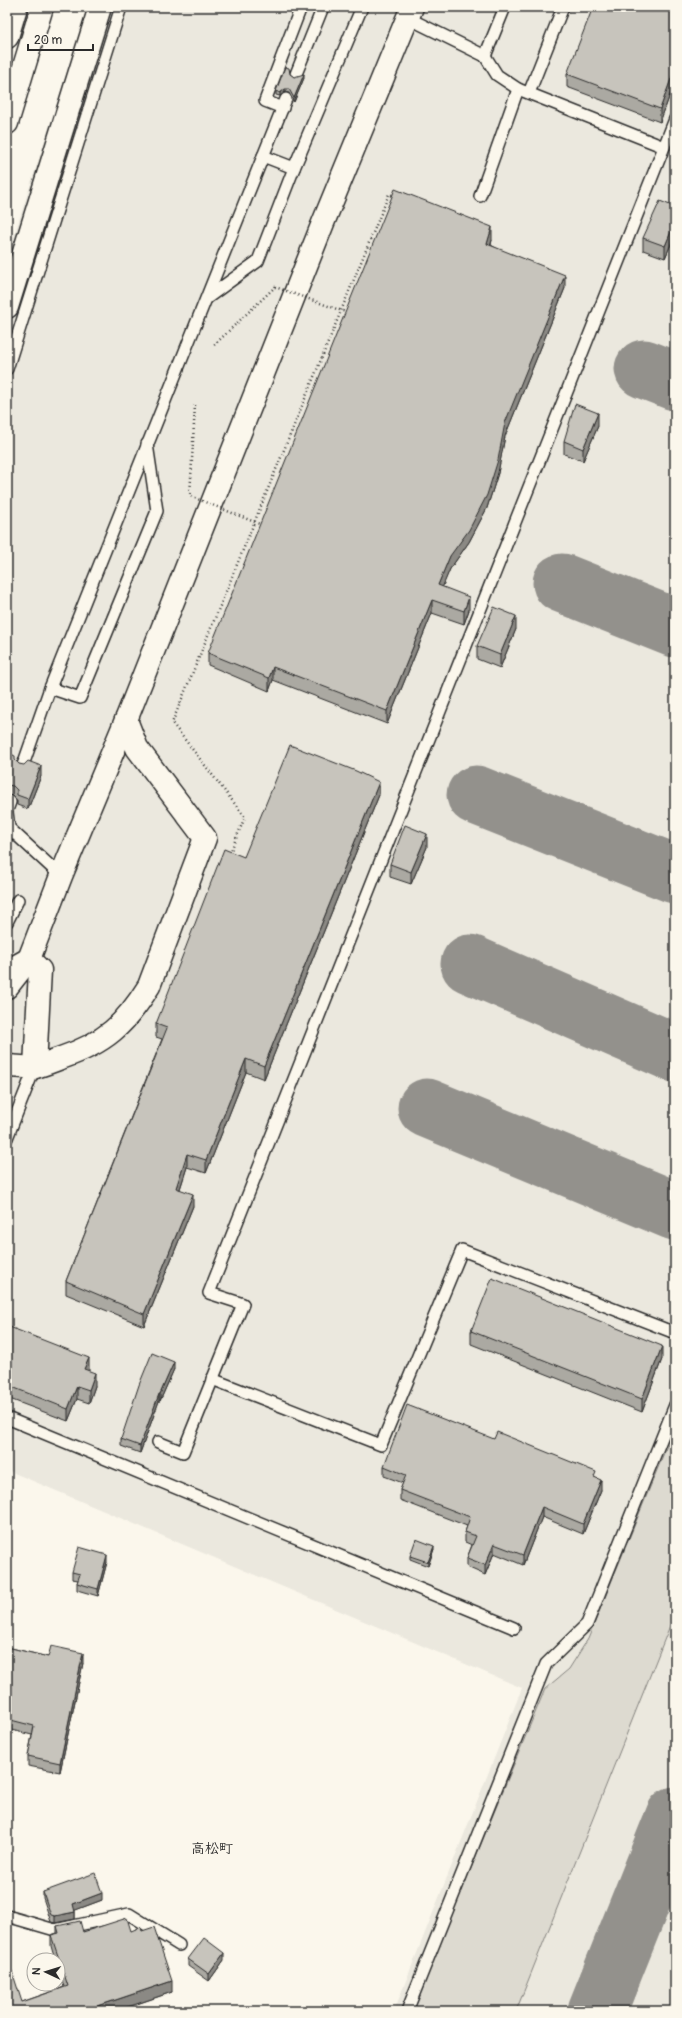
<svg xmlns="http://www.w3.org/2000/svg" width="682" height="2018" viewBox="0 0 682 2018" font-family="Pangolin,'Klee One',sans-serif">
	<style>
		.built { fill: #ebe8de }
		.green { fill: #dddad0; stroke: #84827e }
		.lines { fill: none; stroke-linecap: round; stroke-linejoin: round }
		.taxiway { stroke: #93918c; stroke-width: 59 }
		.lane-casing { stroke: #2b2b2b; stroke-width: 14 }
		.street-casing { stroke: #2b2b2b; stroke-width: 25 }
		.secondary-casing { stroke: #2b2b2b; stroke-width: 25 }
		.primary-casing { stroke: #2b2b2b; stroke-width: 25 }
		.path { stroke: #2b2b2b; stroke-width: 2.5; stroke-dasharray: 1 3; stroke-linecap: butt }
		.lane { stroke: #fbf7ec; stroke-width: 11 }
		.street { stroke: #fbf7ec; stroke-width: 22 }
		.secondary { stroke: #fbf7ec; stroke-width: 22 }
		.primary { stroke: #fbf7ec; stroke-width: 22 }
		.path-bridge { stroke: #2b2b2b; stroke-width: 2.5; stroke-dasharray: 1 3; stroke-linecap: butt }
		.wall { fill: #aba9a2; stroke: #2b2b2b }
		.shaded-wall { fill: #8b8984; stroke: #2b2b2b }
		.building { fill: #c7c4bc; stroke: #2b2b2b }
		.labels { text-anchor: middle; stroke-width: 3; stroke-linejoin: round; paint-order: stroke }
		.quarter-label { font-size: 14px; font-weight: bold; fill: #2b2b2b; stroke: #fbf7ec }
	</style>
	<rect width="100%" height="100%" fill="#fbf7ec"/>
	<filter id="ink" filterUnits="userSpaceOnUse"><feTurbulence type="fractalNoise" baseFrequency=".025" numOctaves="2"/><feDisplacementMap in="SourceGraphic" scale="8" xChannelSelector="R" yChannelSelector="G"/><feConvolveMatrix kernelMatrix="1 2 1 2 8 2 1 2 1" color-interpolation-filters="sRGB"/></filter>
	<g filter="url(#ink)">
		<!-- built -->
		<path class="built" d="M88,7h587v2004h-281l128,-323 -515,-218v-1213z"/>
		<!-- green -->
		<path class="green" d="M675,1426v187l-159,398h-104l133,-322 24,-20 19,-30z"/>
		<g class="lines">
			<!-- taxiway -->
			<g class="taxiway">
				<path d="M644,369l31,12"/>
				<path d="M562,583l113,45"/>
				<path d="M476,795l199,79"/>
				<path d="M470,964l205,89"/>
				<path d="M427,1108l248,103"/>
				<path d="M597,2011l78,-195"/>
			</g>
			<!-- lane casing -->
			<g class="lane-casing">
				<g id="lane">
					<path d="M408,18l77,38 20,-49"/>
					<path d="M296,74l27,-67"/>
					<path d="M518,89l146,58 11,-28"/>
					<path d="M529,93l34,-86"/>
					<path d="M283,108l-18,-7 36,-94"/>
					<path d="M263,156l31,12 68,-161"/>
					<path d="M480,196l38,-107 -21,-14 -12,-19"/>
					<path d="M207,298l51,-37 36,-93"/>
					<path d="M7,369l114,-362"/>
					<path d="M50,688l30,10 77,-187 -10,-67"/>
					<path d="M22,768l28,-80 236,-589"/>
					<path d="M7,810l3,-8"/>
					<path d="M7,812l2,16 52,48"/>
					<path d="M7,922l11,-22"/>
					<path d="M7,1138l28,-71"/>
					<path d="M212,1379l169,66 81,-195 213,83"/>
					<path d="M7,1418l507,210"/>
					<path d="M158,1442l25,10 60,-148 -34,-11 455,-1146"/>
					<path d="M7,1916l48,14 74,-16 50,31"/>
					<path d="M407,2011l139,-347 41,-40 88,-219"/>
				</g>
			</g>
			<!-- street casing -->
			<g class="street-casing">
				<g id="street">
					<path d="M7,307l93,-300"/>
					<path d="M13,968l16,-9 11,11 -5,97"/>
					<path d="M7,1066c9,0 19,2 28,1 8,-2 18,-6 26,-9 44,-15 64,-33 88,-72l56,-148 -68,-90 -11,-28"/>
				</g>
			</g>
			<!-- secondary casing -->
			<g class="secondary-casing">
				<path id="secondary" d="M7,987l22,-28 32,-83 65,-156 197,-497 89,-216"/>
			</g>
			<!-- primary casing -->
			<g class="primary-casing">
				<g id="primary">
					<path d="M7,37l9,-30"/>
					<path d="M7,123l35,-116"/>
				</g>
			</g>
			<!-- path -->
			<path class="path" d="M230,853l15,-36 -73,-94 217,-529 6,2"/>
			<!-- lane -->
			<use href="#lane" class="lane"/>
			<!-- street -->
			<use href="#street" class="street"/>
			<!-- secondary -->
			<use href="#secondary" class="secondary"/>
			<!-- primary -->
			<use href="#primary" class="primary"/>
			<!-- path-bridge -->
			<g class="path-bridge">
				<path d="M214,345l61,-58 73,26"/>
				<path d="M195,405l-5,91 72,29"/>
			</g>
		</g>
		<!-- wall -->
		<g class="wall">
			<path d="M675,7v74l-15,41 -93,-35v-13z"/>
			<path d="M290,74l4,3 10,1 -10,24 -5,-9 -4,-1 -5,4 -4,-1v-4z"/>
			<path d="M675,207v28l-10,23 -22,-8v-12z"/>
			<path d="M492,240l-1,5 74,43 -60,148 -7,37 -11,35 -18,34 -19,27 -8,18 27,23 -5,14 -32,-11 -45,111 -114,-44 -4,11 -61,-26v-12z"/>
			<path d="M598,426l-15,35 -19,-7v-13z"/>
			<path d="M516,629l-16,39 -23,-9v-13z"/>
			<path d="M7,752l12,12 22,12 -13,33 -11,-4v-5l-4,-4 -5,-1 -1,1z"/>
			<path d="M379,795l-115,284 -18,-7 -40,101 -19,-6 -7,22 13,17 -49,120 -78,-32v-13l96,-242 -6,-2v-13l88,-167z"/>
			<path d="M427,847l-16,37 -21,-7v-13z"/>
			<path d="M7,1326l82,45 6,15 -6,17 -12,-4 -9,22 -61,-23z"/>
			<path d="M471,1331l191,28 -20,53 -171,-68z"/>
			<path d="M174,1369l-14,32h-1l-19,52 -19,-7v-7z"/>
			<path d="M384,1466l212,12 5,12 -18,44 -41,-17 -19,48 -29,-12 -9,22 -18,-8v-9l5,-13 -7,-3v-10l2,-6 -67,-26v-10l3,-7 -19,-7z"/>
			<path d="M434,1549l-6,17 -18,-7v-3z"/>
			<path d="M107,1562l-9,34 -21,-6v-7l1,-3 -6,-1v-7z"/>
			<path d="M7,1647l41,10 35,6 -23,109 -32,-6v-10l4,-21 -25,-6z"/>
			<path d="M43,1892l59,8 -27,10v9l-20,4 -4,-1 -8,-24z"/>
			<path d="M57,1926l26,6 48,-1h11l30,61 -56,19h-109l15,-9 42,-15 -6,-19v-8h-3l-4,-14v-11l6,-2z"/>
			<path d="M188,1959l36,1 -15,21 -21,-15z"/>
		</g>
		<!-- shaded-wall -->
		<g class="shaded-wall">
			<path d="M675,68v13l-15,41v-13z"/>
			<path d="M304,74v4l-10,24v-4z"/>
			<path d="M285,89v3l-5,4v-3z"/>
			<path d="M675,222v13l-10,23v-12z"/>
			<path d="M492,227v13l-5,17v-13z"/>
			<path d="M565,275v13l-60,148 -7,37 -11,35 -18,34 -19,27 -12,29v-13z"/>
			<path d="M598,413v13l-15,35v-12z"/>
			<path d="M469,597v13l-5,14v-13z"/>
			<path d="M432,600v13l-45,111v-13z"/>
			<path d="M516,616v13l-16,39v-13z"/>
			<path d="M273,667v13l-4,11v-13z"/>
			<path d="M41,766v10l-13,33v-10z"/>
			<path d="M379,782v13l-115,284v-13z"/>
			<path d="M8,785v10l-1,1v-10z"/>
			<path d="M427,834v13l-16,37v-12z"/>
			<path d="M246,1059v13l-40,101v-13z"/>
			<path d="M187,1154v13l-11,34v-13z"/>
			<path d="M193,1194v12l-49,120v-12z"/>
			<path d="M662,1346v13l-20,53v-13z"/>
			<path d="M89,1358v12l-5,12v-13z"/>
			<path d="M174,1362v7l-14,32v-7z"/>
			<path d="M95,1373v13l-6,17v-13z"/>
			<path d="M77,1386v13l-9,22v-12z"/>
			<path d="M159,1394v7l-19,52v-7z"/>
			<path d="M601,1480v10l-18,44v-10z"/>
			<path d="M542,1507v10l-19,48v-10z"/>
			<path d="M494,1544v9l-9,22v-10z"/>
			<path d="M434,1546v3l-6,17v-4z"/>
			<path d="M107,1555v7l-9,34v-7z"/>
			<path d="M83,1653v10l-23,109v-9z"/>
			<path d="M102,1893v7l-29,11v-7z"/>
			<path d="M75,1912v7l-20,4v-7z"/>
			<path d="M224,1953v7l-15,21v-7z"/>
			<path d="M172,1981v11l-56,19h-33z"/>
		</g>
		<!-- building -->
		<g class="building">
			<path d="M593,7h82v61l-15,41 -93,-35z"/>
			<path d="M285,67l4,1 1,6 4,3 10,-3 -10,24 -5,-9h-4l-5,4 -4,-2z"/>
			<path d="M395,189l97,38 -5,17 78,31 -60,148 -7,37 -11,35 -18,35 -19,26 -12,29 31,12 -5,14 -32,-11 -45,111 -114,-44 -4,11 -61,-25z"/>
			<path d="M660,201l15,6v15l-10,24 -22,-8z"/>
			<path d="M575,404l23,9 -15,36 -19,-8z"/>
			<path d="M494,607l22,9 -16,39 -23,-9z"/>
			<path d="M290,745l66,26 23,11 -115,284 -18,-7 -40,101 -19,-6 -11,34 17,6 -49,120 -78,-33 101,-253 -11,-4 68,-175 20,8z"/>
			<path d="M7,752l8,4v4l4,4 5,1 4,-4 13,5 -13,33 -11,-4v-5l-4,-4 -5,-1 -1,1z"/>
			<path d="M405,825l22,9 -16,38 -21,-8z"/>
			<path d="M492,1278l170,68 -20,53 -171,-68z"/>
			<path d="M7,1326l82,32 -5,11 11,4 -6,17 -12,-4 -9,23 -61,-24z"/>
			<path d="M152,1353l22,9 -14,32h-1l-19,52 -19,-7 18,-54z"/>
			<path d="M407,1405l87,34 3,-7 99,40 -2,5 7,3 -18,44 -41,-17 -19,48 -29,-11 -9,21 -18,-7 9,-22 -11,-4 5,-15 -70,-27 6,-15 -22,-9z"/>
			<path d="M416,1539l18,7 -6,16 -18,-6z"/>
			<path d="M79,1547l28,8 -9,34 -21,-6 3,-9 -8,-2z"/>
			<path d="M51,1646l32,7 -23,110 -32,-7 6,-30 -27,-7v-72l41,10z"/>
			<path d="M95,1873l7,20 -29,11 2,8 -20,4 -4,-1 -8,-23z"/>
			<path d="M127,1918l4,13 10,-4 1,4 12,-4 18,54 -89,30h-76v-55l15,46 46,-16 -17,-51 8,-2 -2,-7 23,-5 3,11z"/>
			<path d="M204,1938l20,15 -15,21 -21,-15z"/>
		</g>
	</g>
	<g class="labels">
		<!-- quarter labels -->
		<g class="quarter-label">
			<text x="212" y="1853">高松町</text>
		</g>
	</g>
	<!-- margin -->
	<rect width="682" height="2018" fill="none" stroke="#fbf7ec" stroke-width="24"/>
	<rect x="12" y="12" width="658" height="1994" fill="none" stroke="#2b2b2b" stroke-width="1.5" filter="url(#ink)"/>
	<!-- north arrow -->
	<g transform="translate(46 1972) rotate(274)"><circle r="19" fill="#fbf7ec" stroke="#a8a59f"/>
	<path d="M0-3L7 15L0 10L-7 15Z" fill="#2b2b2b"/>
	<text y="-6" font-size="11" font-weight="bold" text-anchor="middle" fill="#2b2b2b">N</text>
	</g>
	<!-- scale -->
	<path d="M28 44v6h65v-6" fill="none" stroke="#2b2b2b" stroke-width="2"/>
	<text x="34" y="44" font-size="12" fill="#2b2b2b" stroke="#fbf7ec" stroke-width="3" paint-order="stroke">20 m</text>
</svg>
